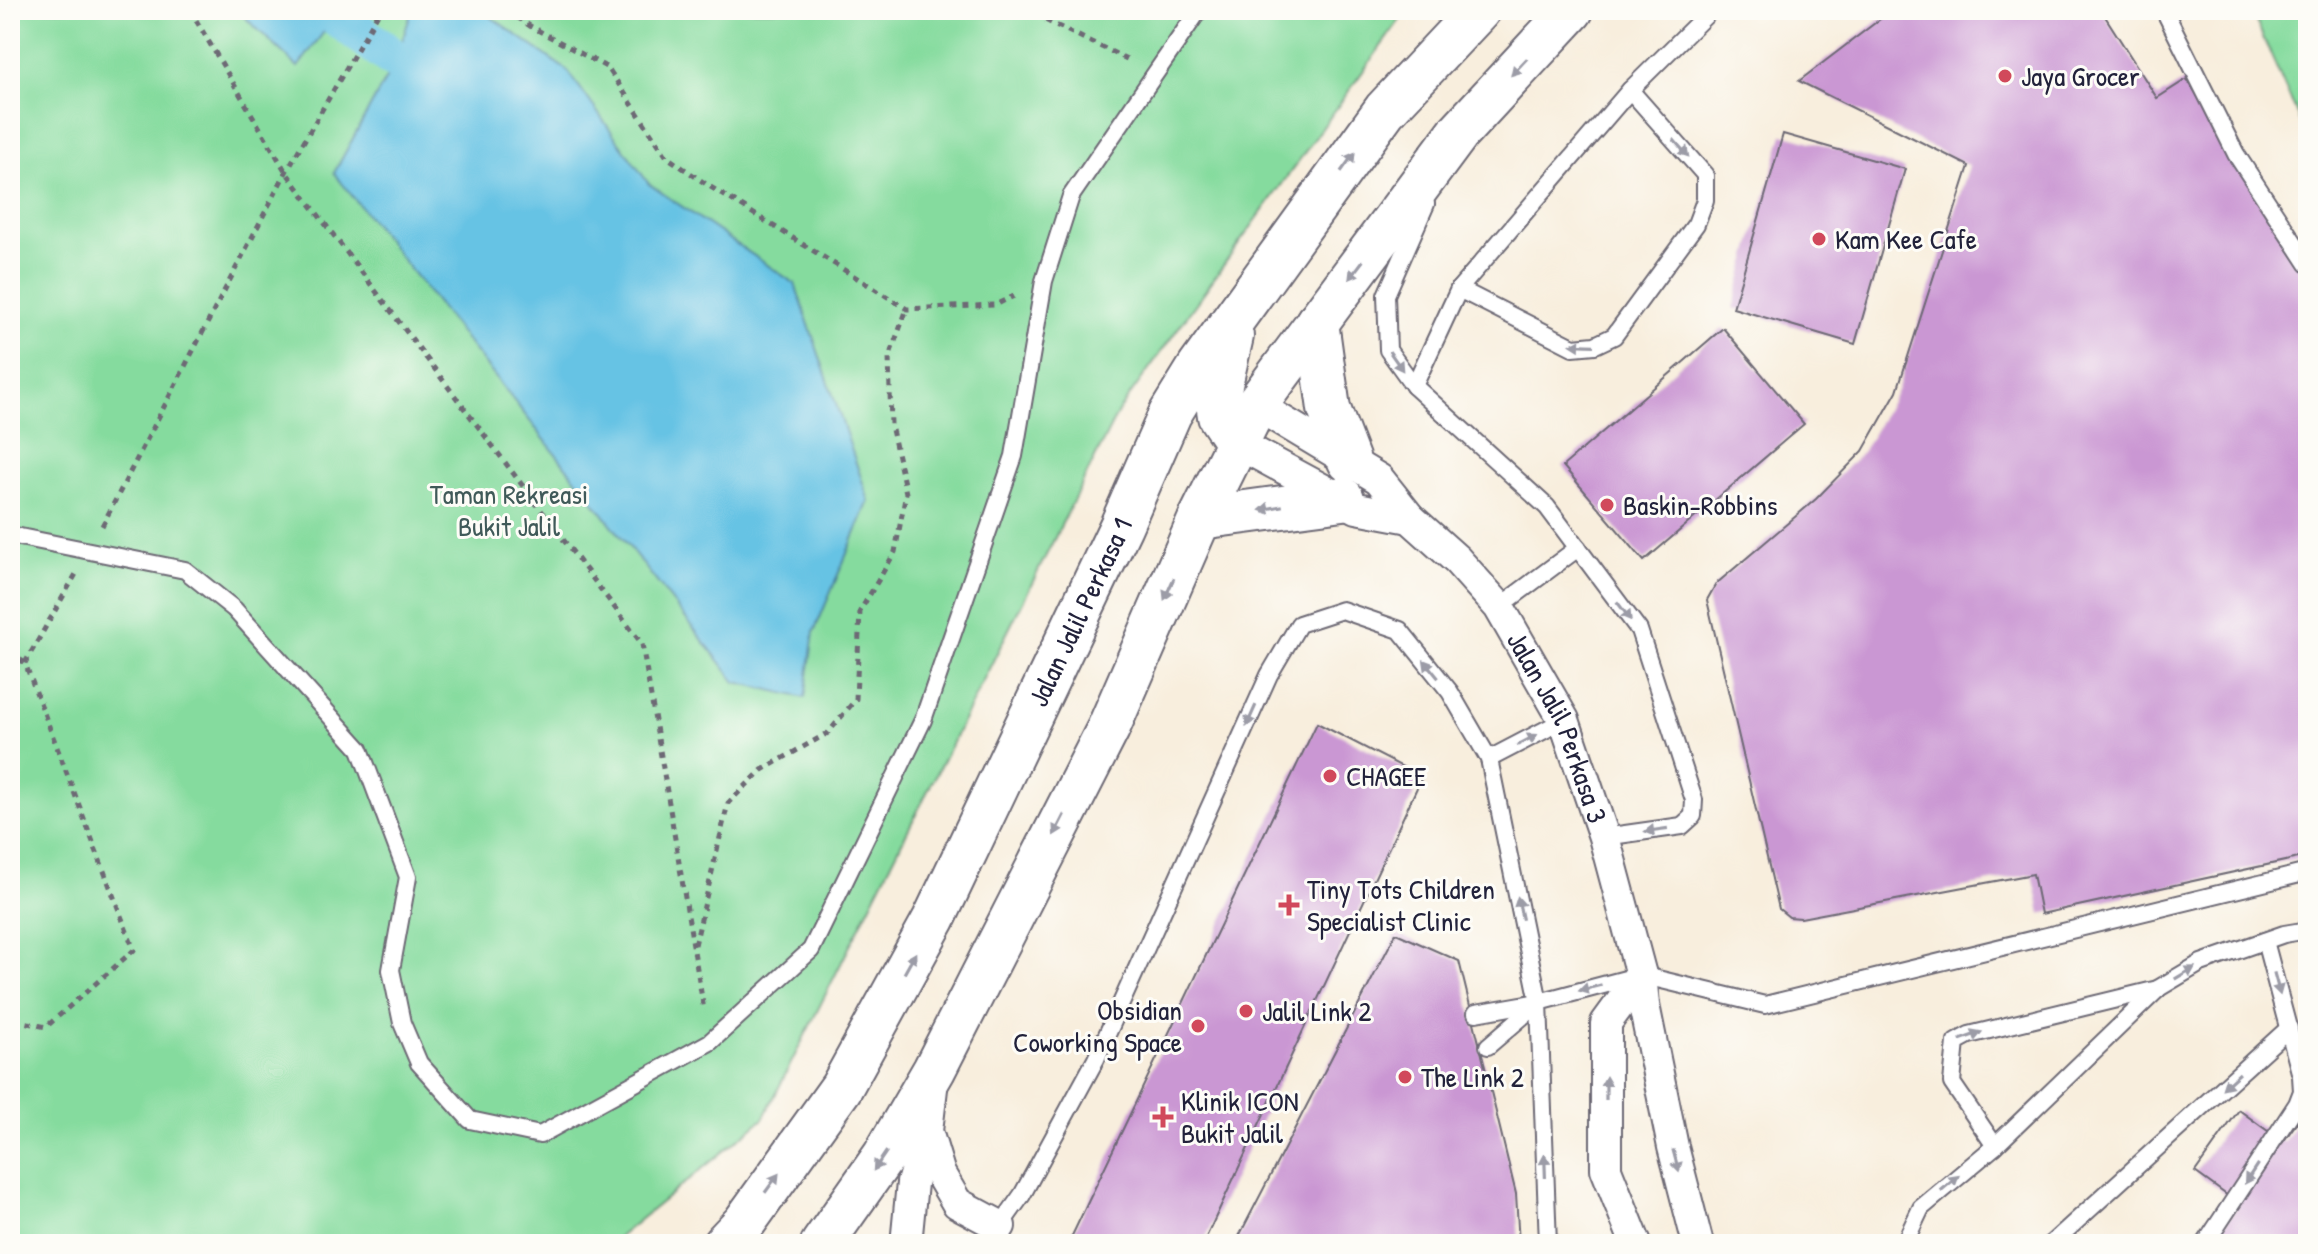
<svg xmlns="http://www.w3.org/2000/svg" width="2318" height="1254" viewBox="0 0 2318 1254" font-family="'Patrick Hand',sans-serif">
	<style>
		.green { fill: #85db9e; stroke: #547e6c; stroke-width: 2 }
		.water { fill: #66c3e4; stroke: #447290; stroke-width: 2 }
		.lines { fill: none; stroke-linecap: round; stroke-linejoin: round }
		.canal { stroke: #66c3e4; stroke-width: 40 }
		.building { fill: #ca97d3 }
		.service-casing { stroke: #6d6974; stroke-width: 20 }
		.minor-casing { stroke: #6d6974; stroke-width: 34 }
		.secondary-casing { stroke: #6d6974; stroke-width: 46 }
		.path { stroke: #6d6974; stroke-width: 5; stroke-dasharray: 6 6; stroke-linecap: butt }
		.service { stroke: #fff; stroke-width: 16 }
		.minor { stroke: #fff; stroke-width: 30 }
		.secondary { stroke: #fff; stroke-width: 42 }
		.oneway { fill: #9c9ca7 }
		.poi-dot { fill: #d1495b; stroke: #fdfcf7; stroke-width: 3 }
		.labels { text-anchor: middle; stroke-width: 6; stroke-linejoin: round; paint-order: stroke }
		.poi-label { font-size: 28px; fill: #22223b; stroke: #fdfcf7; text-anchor: start }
		.park-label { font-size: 28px; fill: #405a59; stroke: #fdfcf7 }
		.street-label { font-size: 28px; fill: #22223b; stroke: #fdfcf7 }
	</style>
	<rect width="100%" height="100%" fill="#fdfcf7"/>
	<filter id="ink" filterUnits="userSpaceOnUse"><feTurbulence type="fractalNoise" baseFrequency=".0125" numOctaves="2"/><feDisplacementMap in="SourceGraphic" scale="16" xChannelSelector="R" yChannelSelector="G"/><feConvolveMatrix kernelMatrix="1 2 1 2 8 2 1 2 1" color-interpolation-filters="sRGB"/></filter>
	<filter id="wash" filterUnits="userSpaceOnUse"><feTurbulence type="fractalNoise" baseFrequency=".006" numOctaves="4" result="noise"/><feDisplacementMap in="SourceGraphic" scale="32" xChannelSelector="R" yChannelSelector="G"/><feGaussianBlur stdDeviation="1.8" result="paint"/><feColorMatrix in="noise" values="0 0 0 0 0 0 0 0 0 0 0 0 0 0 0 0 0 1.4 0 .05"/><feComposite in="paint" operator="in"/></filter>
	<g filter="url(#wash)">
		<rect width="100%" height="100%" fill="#f8eedd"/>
		<!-- green -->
		<g class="green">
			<path d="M10,10h1397l-289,402 -355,707 -153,125h-600z"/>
			<path d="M2251,10h57v129z"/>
		</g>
		<!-- water -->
		<g class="water">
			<path d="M237,10h103l-42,57z"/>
			<path d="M412,10h69l87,61 81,113 146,100 74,217 -55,131 -9,66 -69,-16 -402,-509 62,-113z"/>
		</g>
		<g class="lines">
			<!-- canal -->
			<path class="canal" d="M335,15l61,45"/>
		</g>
		<g id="blocks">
			<!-- building -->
			<g class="building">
				<path d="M1892,10h209l56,88 30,-19 121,196v581l-267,58 -8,-40 -232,44 -12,-1 -10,-8 -72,-309 9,-16 100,-85 47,-48 34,-60 72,-225 -170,-85z"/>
				<path d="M1783,134l122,35 -50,175 -122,-36z"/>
				<path d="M1723,328l81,96 -160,137 -81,-95z"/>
				<path d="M1317,723l105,54 -219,467h-135z"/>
				<path d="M1396,933l63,28 57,233 3,50h-284z"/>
				<path d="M2308,1107v137h-97l28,-40 -44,-32 44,-62 44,32z"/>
			</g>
		</g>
	</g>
	<g filter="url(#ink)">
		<use href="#blocks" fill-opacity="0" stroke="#6d6974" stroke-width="2"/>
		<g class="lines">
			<!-- service casing -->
			<g class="service-casing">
				<g id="service">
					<path d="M2164,10l72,144 72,110"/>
					<path d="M1459,289l114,58 22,-2 19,-9 82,-112 9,-24v-25l-75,-85"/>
					<path d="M1414,386l-26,-36 -2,-55 40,-91"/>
					<path d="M10,535l175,35 49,39 126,140 48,128 -17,93 11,53 17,40 51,57 70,15 170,-93 101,-92 112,-230 91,-264 30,-175 27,-85 128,-186"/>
					<path d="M1499,607l79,-59"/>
					<path d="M1489,759l75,-39"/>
					<path d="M1604,837l78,-11 11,-10 1,-16 -55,-170 -92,-123 -133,-121 45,-97 171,-199 81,-80"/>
					<path d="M1476,1013l63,-11 102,-27 124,30 543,-133"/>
					<path d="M1488,1046l50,-43"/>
					<path d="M1995,1146l-43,-63 4,-41 13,-7 189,-46"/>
					<path d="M994,1244l6,-18 22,-31 74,-136 173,-384 30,-51 43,-14 58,20 50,62 39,67 50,243 9,242"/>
					<path d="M1904,1244l17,-36 74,-62 164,-158 42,-25 83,-29 24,-4"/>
					<path d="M2051,1244l238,-216"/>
					<path d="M2205,1244l92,-140 5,-13 -1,-15 -36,-135"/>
				</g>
			</g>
			<!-- minor casing -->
			<g class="minor-casing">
				<g id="minor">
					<path id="s1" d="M1256,405l123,74 31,39 47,42 42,47 65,113 40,117 37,138 3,30 29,142 25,97"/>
					<path d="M1237,443l120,65 53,10"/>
					<path d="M933,1080l-6,51 13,43 17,29 43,23"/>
					<path d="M906,1244l6,-61 15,-52"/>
					<path d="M1636,1244l-30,-75v-146l35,-48"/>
				</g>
			</g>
			<!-- secondary casing -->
			<g class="secondary-casing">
				<g id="secondary">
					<path d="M1317,322l12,87 20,52"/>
					<path d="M1232,336l-15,66 2,14 18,27"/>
					<path d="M1200,518l143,-19"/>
					<path id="s2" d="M724,1244l20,-21 97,-135 93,-169 187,-393 49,-112 29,-47 186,-257 94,-100"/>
					<path d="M822,1244l62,-88 50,-86 174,-341 92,-211 56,-113 202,-272 114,-123"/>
				</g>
			</g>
			<!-- path -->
			<g class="path">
				<path d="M190,10l96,162 356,472 62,366"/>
				<path d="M507,10l23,16 78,42 59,89 42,29 198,123 88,-4 19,-9"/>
				<path d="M1024,10l107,51"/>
				<path d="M102,526l184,-354 94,-162"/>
				<path d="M10,653l15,10 109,287 -88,77 -36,-8"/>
				<path d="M25,663l51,-89"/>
				<path d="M695,945l33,-142 34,-33 66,-37 28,-34 4,-88 35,-59 11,-59 -15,-68 -2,-68 18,-48"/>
			</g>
			<!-- service -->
			<use href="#service" class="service"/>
			<!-- minor -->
			<use href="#minor" class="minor"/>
			<!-- secondary -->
			<use href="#secondary" class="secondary"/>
		</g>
		<!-- one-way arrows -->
		<defs><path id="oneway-solid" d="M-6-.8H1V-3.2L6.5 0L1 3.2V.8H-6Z" transform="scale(2)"/></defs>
		<g class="oneway">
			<use href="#oneway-solid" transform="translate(1519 67) rotate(133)"/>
			<use href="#oneway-solid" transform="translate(1681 148) rotate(49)"/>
			<use href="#oneway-solid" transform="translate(1348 162) rotate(-54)"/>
			<use href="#oneway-solid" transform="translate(1356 270) rotate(127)"/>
			<use href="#oneway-solid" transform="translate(1582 345) rotate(-178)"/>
			<use href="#oneway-solid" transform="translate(1396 361) rotate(55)"/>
			<use href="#oneway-solid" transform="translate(1271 508) rotate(169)"/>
			<use href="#oneway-solid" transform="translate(1169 589) rotate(114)"/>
			<use href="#oneway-solid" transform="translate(1624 611) rotate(53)"/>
			<use href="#oneway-solid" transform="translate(1431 669) rotate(-129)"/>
			<use href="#oneway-solid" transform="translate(1251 716) rotate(114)"/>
			<use href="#oneway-solid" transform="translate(1527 740) rotate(-28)"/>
			<use href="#oneway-solid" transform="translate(1059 825) rotate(117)"/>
			<use href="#oneway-solid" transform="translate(1656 830) rotate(172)"/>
			<use href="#oneway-solid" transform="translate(1520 908) rotate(-102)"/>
			<use href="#oneway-solid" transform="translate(910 963) rotate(-61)"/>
			<use href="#oneway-solid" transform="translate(2185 973) rotate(-31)"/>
			<use href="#oneway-solid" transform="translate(2277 984) rotate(75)"/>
			<use href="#oneway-solid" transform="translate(1590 988) rotate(165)"/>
			<use href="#oneway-solid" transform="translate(1971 1036) rotate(-20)"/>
			<use href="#oneway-solid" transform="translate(2231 1081) rotate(138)"/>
			<use href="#oneway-solid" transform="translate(1606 1088) rotate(-90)"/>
			<use href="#oneway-solid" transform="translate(880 1161) rotate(124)"/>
			<use href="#oneway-solid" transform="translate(1676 1161) rotate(75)"/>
			<use href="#oneway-solid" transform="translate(1545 1166) rotate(-92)"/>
			<use href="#oneway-solid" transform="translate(2251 1174) rotate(123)"/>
			<use href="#oneway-solid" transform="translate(772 1183) rotate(-54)"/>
			<use href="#oneway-solid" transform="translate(1950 1183) rotate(-40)"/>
		</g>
	</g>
	<!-- markers -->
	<g class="poi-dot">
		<circle cx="2005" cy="76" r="8"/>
		<circle cx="1819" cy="239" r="8"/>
		<circle cx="1607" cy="505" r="8"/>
		<circle cx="1330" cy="776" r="8"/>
		<path d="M1285 893h8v8h8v8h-8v8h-8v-8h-8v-8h8z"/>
		<circle cx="1246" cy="1011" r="8"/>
		<circle cx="1198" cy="1026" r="8"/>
		<circle cx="1405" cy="1077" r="8"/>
		<path d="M1159 1105h8v8h8v8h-8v8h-8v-8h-8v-8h8z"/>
	</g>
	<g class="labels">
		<!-- poi labels -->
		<g class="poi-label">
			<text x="2021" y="86">Jaya Grocer</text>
			<text x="1835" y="249">Kam Kee Cafe</text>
			<text x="1623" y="515">Baskin-Robbins</text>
			<text x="1346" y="786">CHAGEE</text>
			<text x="1307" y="899">Tiny Tots Children<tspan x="1307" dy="32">Specialist Clinic</tspan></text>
			<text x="1182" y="1020" text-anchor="end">Obsidian<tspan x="1182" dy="32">Coworking Space</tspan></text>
			<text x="1262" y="1021">Jalil Link 2</text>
			<text x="1421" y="1087">The Link 2</text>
			<text x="1181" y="1111">Klinik ICON<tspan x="1181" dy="32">Bukit Jalil</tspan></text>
		</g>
		<!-- park labels -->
		<g class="park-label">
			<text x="509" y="504">Taman Rekreasi<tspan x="509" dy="32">Bukit Jalil</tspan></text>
		</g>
		<!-- street labels -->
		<g class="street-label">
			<text dy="10" stroke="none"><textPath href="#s2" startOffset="728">Jalan Jalil Perkasa 1</textPath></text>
			<text dy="10" stroke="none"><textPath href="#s1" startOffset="454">Jalan Jalil Perkasa 3</textPath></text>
		</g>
	</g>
	<!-- margin -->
	<rect width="2318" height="1254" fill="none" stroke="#fdfcf7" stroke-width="40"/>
</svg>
